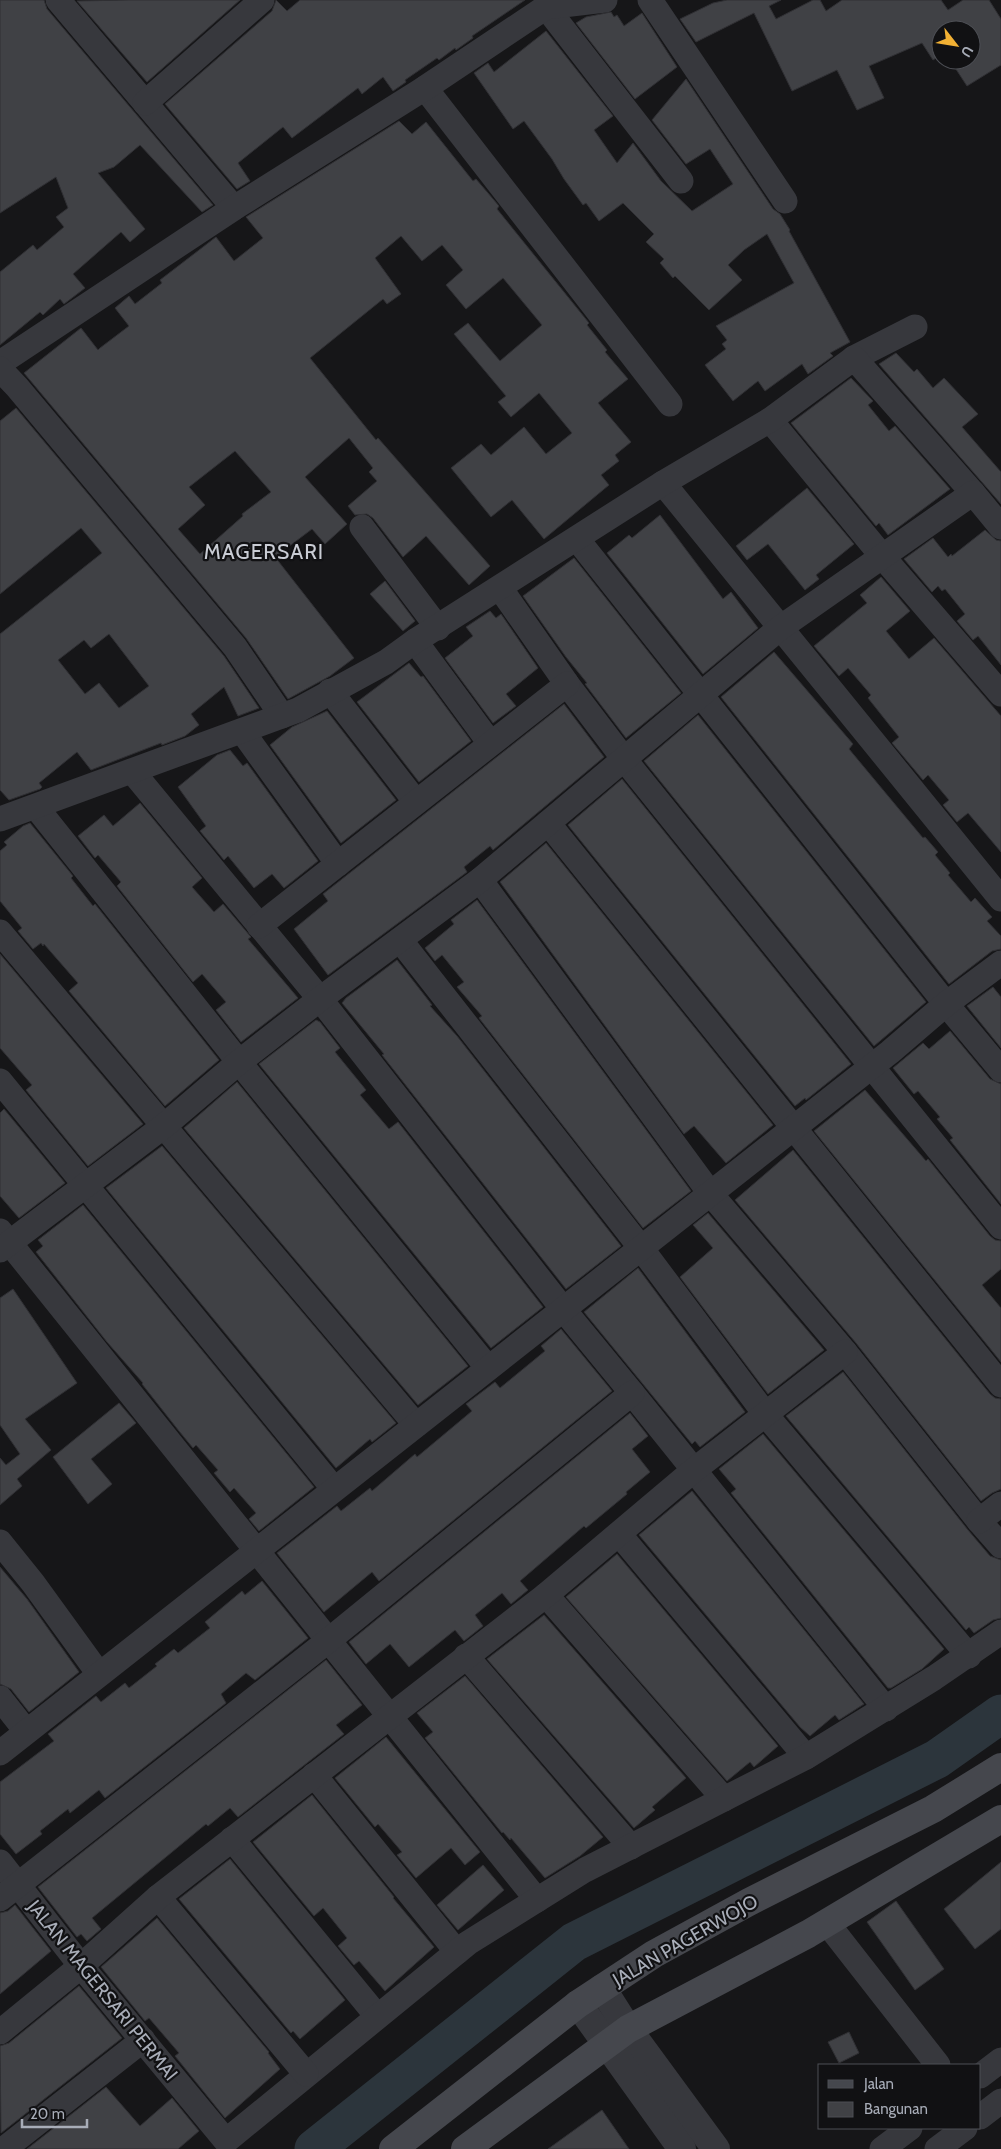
<svg xmlns="http://www.w3.org/2000/svg" width="1001" height="2149" viewBox="0 0 1001 2149" font-family="Cabin,sans-serif">
	<style>
		.lines { fill: none; stroke-linecap: round; stroke-linejoin: round }
		.river { stroke: #2c353c; stroke-width: 39 }
		.building { fill: #404145; stroke: #303034; fill-rule: evenodd }
		.minor { stroke: #37383d; stroke-width: 25 }
		.tertiary { stroke: #37383d; stroke-width: 28 }
		.secondary { stroke: #45474d; stroke-width: 28 }
		.labels { text-anchor: middle; stroke-width: 4.5; stroke-linejoin: round; paint-order: stroke }
		.street-label { font-size: 19px; fill: #a8adb8; stroke: #111113 }
		.quarter-label { font-size: 21px; letter-spacing: 1px; fill: #c9ccd4; stroke: #111113 }
	</style>
	<rect width="100%" height="100%" fill="#161618"/>
	<g class="lines">
		<!-- river -->
		<path class="river" d="M314,2149l260,-207 363,-183 64,-45"/>
	</g>
	<!-- building -->
	<g class="building">
		<path d="M0,0h44l3,9 166,196 -11,7 -62,-67 -26,22 -16,6 47,56 -15,13 -9,-10 -48,42 12,14 -21,16 -4,-5 -17,16 -3,-3 -40,33v-73l33,-27 4,5 27,-23 -8,-10 12,-9 -12,-31 -56,36z"/>
		<path d="M128,0h112l-93,82 -70,-81z"/>
		<path d="M276,0l11,11 13,-11h225l-53,36 1,2 -17,12 -1,-2 -16,12 -2,-2 -32,22 1,2 -13,9 -10,-14 -21,17 -4,-6 -66,50 -9,-11 -45,36 12,18 -13,8 -72,-85 107,-93z"/>
		<path d="M727,0h54l-12,6 7,13 37,-19h7l6,11 16,-11h99l7,10 15,-10h26l12,19v46l-34,21 -17,-26h21v-30h-30v25l-8,5 -11,-17 -53,23 15,32 -27,12 -20,-40 -45,21 -38,-78 -58,29 -16,-23 33,-16z"/>
		<path d="M611,12l3,5 3,-2 7,11 18,-13 35,54 -42,32 -59,-76 10,-6z"/>
		<path d="M546,31l67,85 -19,14 23,33 16,-20 28,38 31,30 41,-27 -23,-35 -24,15 -34,-44 34,-41 87,130 7,5 10,16 -1,1 61,111 -20,11 3,3 -25,18 -6,-10 -37,27 -7,-10 -25,20 -28,-36 21,-16 -4,-5 5,-4 -11,-14 78,-43 -27,-49 -23,16 -16,15 14,15 -33,30 -34,-34 -2,2 -13,-15 4,-4 -18,-17 8,-8 -31,-31 -24,18 -13,-18 -3,2 -19,-26 -12,-20 -28,-38 -11,8 -39,-56 14,-10 6,9z"/>
		<path d="M399,121l13,13 14,-12 47,59 3,-2 23,27 -2,3 92,114 -2,2 20,25 -2,2 23,27 -30,24 33,39 -16,13 4,6 -18,14 8,10 -65,54 -32,-39 -21,17 -40,-49 30,-24 10,11 33,-28 22,27 26,-21 -33,-40 -28,24 -13,-15 8,-6 -52,-62 14,-11 32,38 42,-36 -39,-47 -37,31 -20,-24 17,-15 -21,-25 -20,16 -21,-25 -26,22 26,36 -14,10 -4,-5 -73,59 66,82 2,-2 112,128 -21,19 -43,-49 -23,21 -30,-39 -6,-4 -12,1 -7,-9 29,-25 -8,-9 4,-4 -24,-30 -44,39 42,47 -22,20 -13,-15 -37,28 79,101 -24,18 -42,23 -42,-61 -222,-265 57,-45 17,22 2,-2 29,-22 -14,-18 14,-12 6,8 27,-21 -2,-3 56,-43 18,24 29,-23 -17,-21zM235,451l36,41 -29,22 1,2 -43,38 -22,-25 27,-24 -16,-18z"/>
		<path d="M896,353l18,19 3,-3 16,19 11,-10 34,36 -16,13 39,45v32l-122,-140z"/>
		<path d="M851,378l22,23 -5,4 21,26 6,-5 55,63 -62,46 -9,-12 -3,3 -85,-103z"/>
		<path d="M16,408l208,248 35,52 -21,8 -14,-29 -33,27 8,11 -14,11 -23,9 -1,-2 -70,27 -14,-18 -38,31 3,4 -2,2 -31,11 -9,-10v-156l102,-81 -21,-25 -81,66v-173zM109,634l40,52 -30,22 -20,-25 -14,11 -27,-34 26,-20 7,8z"/>
		<path d="M807,488l47,56 -38,31 3,4 -14,11 -37,-46 -21,16 -11,-14z"/>
		<path d="M660,515l63,84 8,-7 27,36 -55,46 -96,-121 22,-18 3,3z"/>
		<path d="M985,530l11,10 5,1v124l-23,-29 -5,4 -16,-19 8,-7 -20,-25 -3,2 -4,-5 -6,6 -28,-33 29,-21 15,19 3,-3 1,2z"/>
		<path d="M574,558l107,135 -55,45 -41,-54 2,-1 -21,-26 -43,-61z"/>
		<path d="M881,577l29,34 -24,20 23,28 25,-21 67,78v136l-33,-39 -11,9 -14,-17 6,-5 -21,-25 -5,5 -31,-37 7,-6 -31,-39 3,-3 -23,-27 -9,8 -25,-30 53,-43 -7,-8z"/>
		<path d="M385,581l30,40 -12,10 -33,-37z"/>
		<path d="M490,611l6,7 5,-4 37,54 -32,26 10,12 -23,17 -48,-65 28,-22 -7,-9z"/>
		<path d="M774,652l79,92 -4,5 74,89 2,-1 13,15 -3,3 15,18 -2,2 23,27 4,-4 17,19 -5,4 14,15v13l-9,2 -43,33 -228,-287z"/>
		<path d="M409,663l12,14 2,-1 48,65 -52,41 -62,-80z"/>
		<path d="M564,704l40,53 -111,93 -3,-4 -26,21 3,5 -139,103 -34,-46 34,-28 -5,-7z"/>
		<path d="M327,711l69,89 -55,43 -71,-98 22,-18z"/>
		<path d="M698,715l228,287 -52,44 -230,-285z"/>
		<path d="M230,750l13,16 4,-3 71,98 -34,27 -12,-14 -18,14 -26,-32 -4,4 -24,-29 6,-5 -28,-39 39,-32z"/>
		<path d="M622,779l229,285 -45,36 -1,-2 -10,8 -227,-281z"/>
		<path d="M140,803l62,75 -10,9 22,25 9,-8 28,33 -3,2 50,59 -57,44 -25,-32 10,-8 -24,-28 -9,8 -76,-96 4,-4 -23,-27 -3,3 -17,-22 26,-21 9,11z"/>
		<path d="M30,823l43,53 -2,2 22,28 2,-2 124,156 -54,46 -96,-115 9,-8 -34,-39 -1,2 -2,-3 -8,6 -15,-18 4,-3 -22,-27v-50l7,-6 -3,-3 19,-16z"/>
		<path d="M546,843l227,282 -47,38 -32,-37 -10,8 -184,-252z"/>
		<path d="M477,900l214,291 -48,37 -164,-210 3,-2 -25,-29 7,-5 -22,-27 -7,6 -10,-13 29,-24 -3,-4z"/>
		<path d="M0,954l143,170 -55,42 -62,-76 6,-5 -32,-37z"/>
		<path d="M397,960l35,45 -2,1 27,30 164,210 -55,43 -184,-234 2,-1 -42,-51 4,-5z"/>
		<path d="M993,987l8,10v51l-34,-42z"/>
		<path d="M316,1020l4,2 20,26 -5,4 31,38 -6,5 29,34 9,-7 145,185 -52,41 -232,-284z"/>
		<path d="M950,1031l40,48 11,5v120l-51,-64 3,-2 -16,-19 3,-2 -22,-26 -4,3 -21,-26 30,-25 6,6z"/>
		<path d="M237,1082l231,284 -50,39 -234,-277z"/>
		<path d="M865,1090l61,71 2,-2 62,77 5,4 6,1v28l-19,16 19,23v54l-187,-231z"/>
		<path d="M4,1109l61,74 -46,35 -19,-22v-83z"/>
		<path d="M162,1146l234,277 -24,19 -2,-3 -34,29 -230,-280z"/>
		<path d="M793,1150l197,244 5,4 6,1v90l-9,4 -11,8 -125,-158 -121,-143z"/>
		<path d="M83,1205l231,282 -55,44 -10,-12 7,-6 -22,-25 -4,4 -16,-19 4,-3 -22,-25 -3,3 -14,-17 -37,-47 1,-1 -36,-41 -71,-90 7,-6 -5,-6z"/>
		<path d="M708,1213l116,137 -56,44 -88,-117 33,-29 -20,-23z"/>
		<path d="M638,1268l107,144 -45,35 -5,-6 -3,3 -108,-132z"/>
		<path d="M13,1289l64,94 -52,36 26,31 -34,29 5,7 -22,19v-47l6,7 14,-11 -20,-29v-127z"/>
		<path d="M561,1329l51,62 -233,190 -7,-9 -48,40 -47,-59 60,-47 4,5 29,-23 2,3 43,-37 2,3 55,-46 -6,-7 29,-22 5,6 45,-37 -4,-5z"/>
		<path d="M843,1372l125,158 22,26 11,4v58l-8,2 -19,13 -5,-6 -3,3 -180,-214z"/>
		<path d="M119,1403l17,20 -45,36 21,25 -24,20 -35,-47z"/>
		<path d="M630,1413l18,23 -16,13 18,23 -24,20 1,2 -41,34 -2,-2 -64,55 8,9 -17,14 -9,-11 -27,22 8,11 -19,15 -9,-11 -46,37 -19,-23 -24,20 -17,-22z"/>
		<path d="M763,1434l181,215 -22,20 -31,19h-3l-157,-195 5,-4 -17,-20z"/>
		<path d="M692,1491l172,213 -25,16 -4,-5 -25,21 -10,-9 -161,-192z"/>
		<path d="M617,1554l161,192 -24,21 -4,-5 -23,19 -161,-184z"/>
		<path d="M0,1567l27,32 52,73 -50,40 -18,-23 -11,-5z"/>
		<path d="M262,1581l46,57 -53,42 -9,-7 -25,21 5,9 -121,95 -6,-8 -29,23 -2,-4 -28,22 2,3 -26,20 -16,-20v-52l54,-41 -6,-7 48,-38 5,6 24,-19 4,5 28,-22 -2,-2 19,-15 4,4 32,-25 -5,-6 37,-31 3,4z"/>
		<path d="M544,1615l142,163 -34,29 3,3 -21,18 -147,-169z"/>
		<path d="M326,1660l36,45 -26,20 8,9 -106,83 -8,-9 -22,18 -2,-2 -114,94 9,11 -14,12 -6,-7 -4,3 -39,-50z"/>
		<path d="M465,1676l138,161 -23,19 -35,22 -34,-40 -1,2 -7,-8 -1,1 -77,-95 8,-6 -16,-19z"/>
		<path d="M386,1737l94,115 -15,13 -14,-17 -35,30 -19,-23 5,-3 -24,-28 -3,3 -40,-49z"/>
		<path d="M312,1795l82,102 -1,1 41,49 -49,44 -26,-30 -5,4 -16,-19 9,-8 -24,-30 -9,8 -61,-74z"/>
		<path d="M230,1859l115,141 -45,39 -7,-8 -2,2 -112,-134z"/>
		<path d="M1001,1862v67l-26,20 -31,-40z"/>
		<path d="M483,1865l21,25 -46,40 -21,-25z"/>
		<path d="M896,1901l48,68 -29,21 -48,-68z"/>
		<path d="M15,1905l36,46 -51,43v-81l8,-2z"/>
		<path d="M157,1918l112,134 -1,1 12,16 -55,49 -50,-62 4,-3 -30,-35 -4,3 -44,-54z"/>
		<path d="M79,1986l43,52 -121,95 -1,-87 9,-3z"/>
		<path d="M849,2032l10,21 -20,10 -11,-21z"/>
		<path d="M106,2087l34,39 32,-28 27,33 -21,18h-151z"/>
		<path d="M602,2110l27,39h-81z"/>
	</g>
	<g class="lines">
		<!-- minor -->
		<g class="minor">
			<path d="M58,0l176,208"/>
			<path d="M650,0l135,201"/>
			<path d="M546,7l135,174"/>
			<path d="M425,88l245,316"/>
			<path d="M145,103l117,-103"/>
			<path d="M854,358l61,-31"/>
			<path d="M0,363l234,-155 191,-120 121,-81 59,-7"/>
			<path d="M0,369l17,18 218,260 47,69"/>
			<path d="M770,420l112,136 119,138"/>
			<path d="M663,483l338,416"/>
			<path d="M362,527l76,101"/>
			<path d="M577,539l369,465 55,66"/>
			<path d="M500,588l67,96 57,75 377,468"/>
			<path d="M415,641l75,102"/>
			<path d="M330,691l86,111"/>
			<path d="M242,731l96,133"/>
			<path d="M132,771l188,228 243,310 69,84 254,316"/>
			<path d="M36,807l203,255 249,306"/>
			<path d="M0,819l298,-109 88,-48 29,-21 248,-158 107,-63 84,-62 119,135"/>
			<path d="M548,823l453,562"/>
			<path d="M480,880l230,313 135,159 134,169 22,25"/>
			<path d="M259,926l308,-242"/>
			<path d="M0,932l416,493"/>
			<path d="M400,940l241,308 125,167 203,241"/>
			<path d="M0,1081l334,408"/>
			<path d="M0,1231l537,669"/>
			<path d="M0,1250l164,-124 75,-64 81,-63 160,-119 300,-252 193,-135 28,34"/>
			<path d="M979,1521l22,-17"/>
			<path d="M619,1534l187,223"/>
			<path d="M0,1542l33,41 66,91"/>
			<path d="M546,1595l178,204"/>
			<path d="M466,1656l165,191"/>
			<path d="M0,1698l26,33"/>
			<path d="M0,1753l890,-701 56,-48 55,-41"/>
			<path d="M314,1775l143,177"/>
			<path d="M232,1839l145,177"/>
			<path d="M0,1862l81,104 145,175 242,-198 117,-73 221,-113 128,-79 67,-46"/>
			<path d="M158,1897l148,177"/>
			<path d="M0,1899l329,-259 303,-247"/>
			<path d="M827,1923l111,142"/>
			<path d="M0,2032l81,-66 77,-69 388,-302 148,-125 151,-118"/>
			<path d="M980,2076l21,-16"/>
			<path d="M980,2117l21,-16"/>
			<path d="M4,2149l139,-109"/>
			<path d="M882,2149l28,-21"/>
			<path d="M937,2149l28,-21"/>
		</g>
		<!-- tertiary -->
		<g class="tertiary">
			<path d="M602,1988l26,41 88,120"/>
			<path d="M578,2004l104,145"/>
		</g>
		<!-- secondary -->
		<g class="secondary">
			<path d="M393,2149l185,-145 76,-50 95,-52 184,-93 68,-42"/>
			<path d="M465,2149l163,-120 180,-95 193,-115"/>
		</g>
	</g>
	<g class="labels">
		<!-- street labels -->
		<g class="street-label">
			<text transform="translate(685 1940) rotate(-30)" y="7">JALAN PAGERWOJO</text>
			<text transform="translate(103 1990) rotate(51)" y="7">JALAN MAGERSARI PERMAI</text>
		</g>
		<!-- quarter labels -->
		<g class="quarter-label">
			<text x="264" y="559">MAGERSARI</text>
		</g>
	</g>
	<!-- legend -->
	<rect x="818" y="2064" width="162" height="65" fill="#111113" stroke="#4d4f55"/>
	<rect x="828" y="2080" width="25" height="8" fill="#45474d" stroke="#4d4f55"/>
	<text x="864" y="2089" font-size="15" fill="#a8adb8">Jalan</text>
	<rect x="828" y="2102" width="25" height="15" fill="#404145" stroke="#4d4f55"/>
	<text x="864" y="2114" font-size="15" fill="#a8adb8">Bangunan</text>
	<!-- north arrow -->
	<g transform="translate(956 45) rotate(121)"><circle r="24" fill="#111113" stroke="#4d4f55"/>
	<path d="M0-4L9 19L0 12L-9 19Z" fill="#f2b134"/>
	<text y="-8" font-size="14" font-weight="bold" text-anchor="middle" fill="#a8adb8">U</text>
	</g>
	<!-- scale -->
	<path d="M22 2119v8h65v-8" fill="none" stroke="#a8adb8" stroke-width="2.5"/>
	<text x="30" y="2119" font-size="15" fill="#a8adb8" stroke="#111113" stroke-width="4" paint-order="stroke">20 m</text>
</svg>
